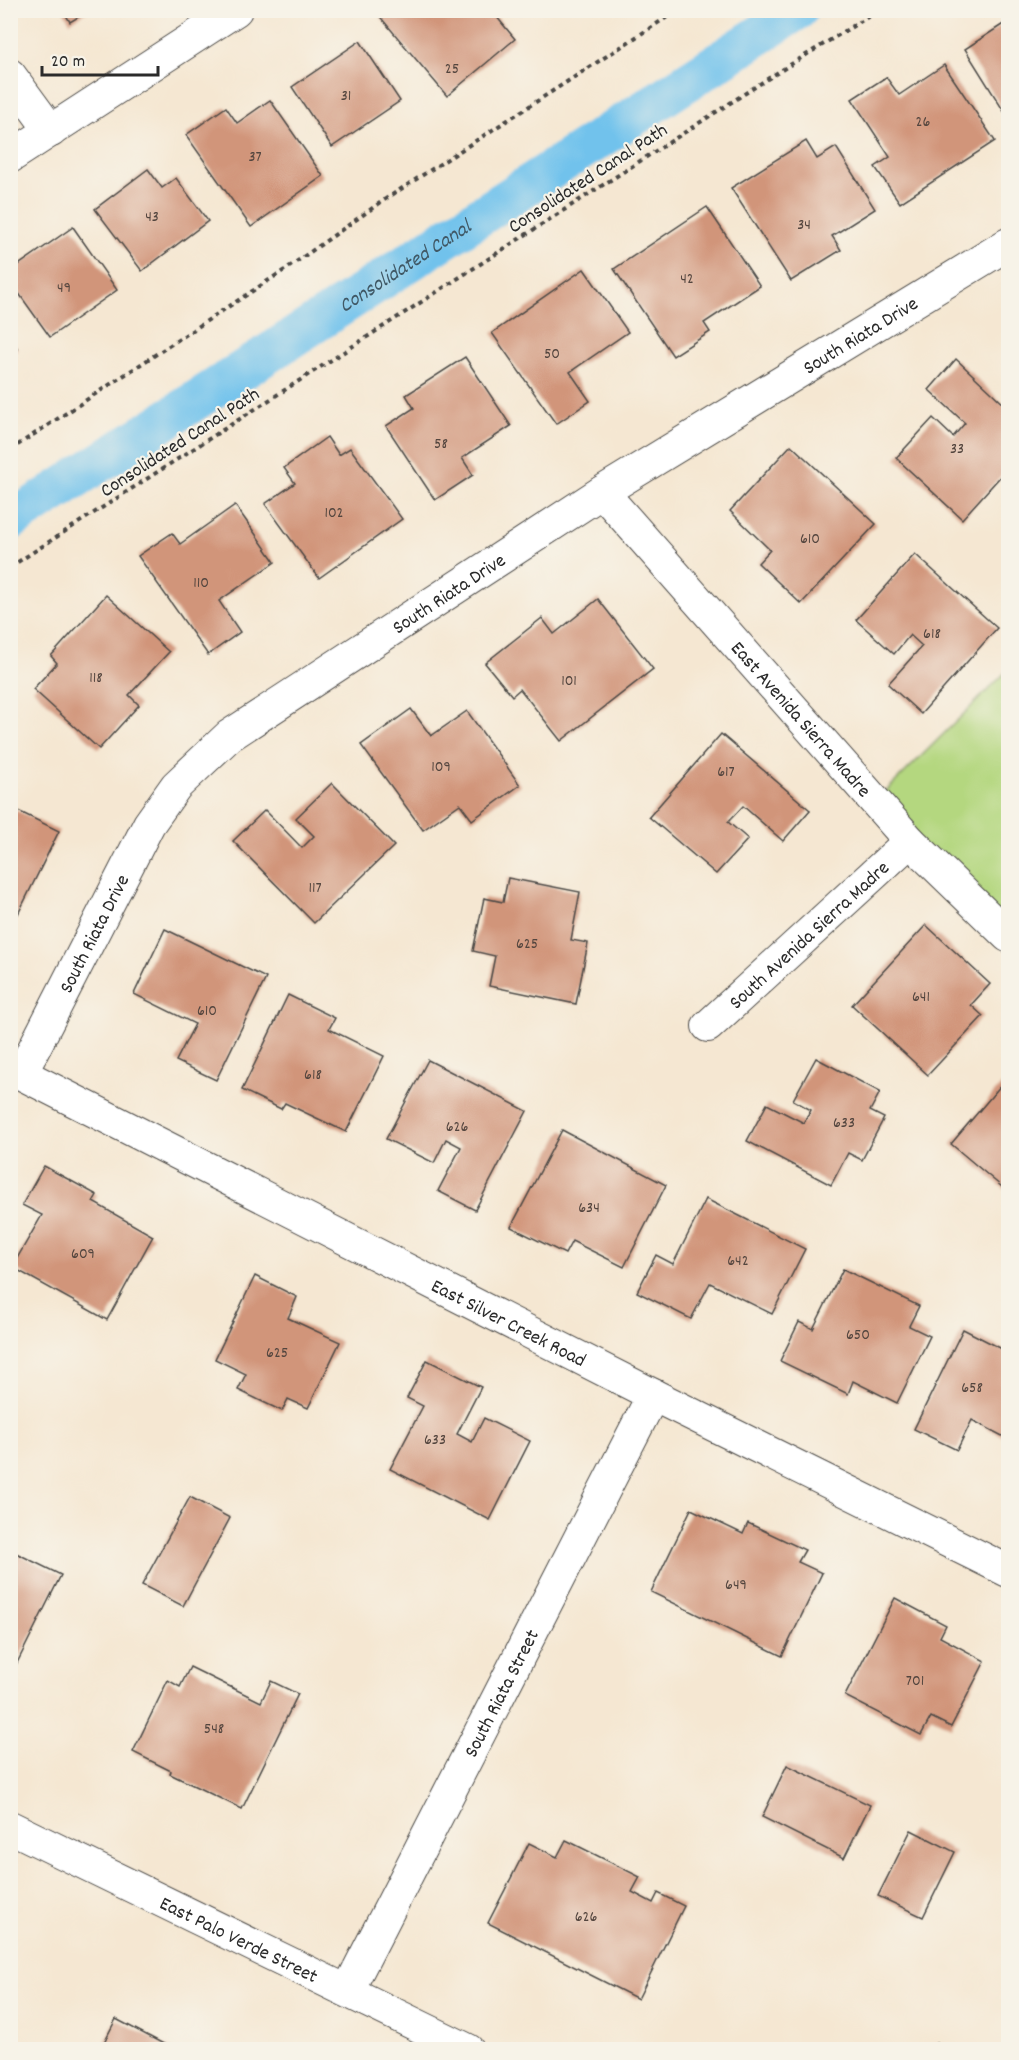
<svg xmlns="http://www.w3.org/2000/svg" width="1019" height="2060" viewBox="0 0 1019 2060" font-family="Dekko,sans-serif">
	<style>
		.green { fill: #b4d77f; stroke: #708155; stroke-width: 1.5 }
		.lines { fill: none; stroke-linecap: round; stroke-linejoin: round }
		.canal { stroke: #71c2ec; stroke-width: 40 }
		.building { fill: #d1957a }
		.street-casing { stroke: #494744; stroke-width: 34 }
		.path { stroke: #494744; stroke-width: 4; stroke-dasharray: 4.5 4.5; stroke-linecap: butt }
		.street { stroke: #fff; stroke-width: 32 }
		.labels { text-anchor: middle; stroke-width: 4.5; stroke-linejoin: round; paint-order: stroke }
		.number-label { font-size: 16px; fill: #54463f }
		.street-label { font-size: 20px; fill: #2b2b2b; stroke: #f7f3e8 }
		.water-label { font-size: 21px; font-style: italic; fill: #405865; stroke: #f7f3e8 }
	</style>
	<rect width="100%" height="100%" fill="#f7f3e8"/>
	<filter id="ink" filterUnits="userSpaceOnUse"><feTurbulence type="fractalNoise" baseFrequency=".0167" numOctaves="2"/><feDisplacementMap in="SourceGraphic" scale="12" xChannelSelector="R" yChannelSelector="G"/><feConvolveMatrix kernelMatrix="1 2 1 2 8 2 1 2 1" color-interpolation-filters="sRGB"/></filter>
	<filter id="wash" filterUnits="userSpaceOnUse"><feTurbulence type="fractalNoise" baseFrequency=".008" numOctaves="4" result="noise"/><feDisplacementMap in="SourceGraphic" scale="24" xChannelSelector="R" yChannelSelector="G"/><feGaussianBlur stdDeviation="1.35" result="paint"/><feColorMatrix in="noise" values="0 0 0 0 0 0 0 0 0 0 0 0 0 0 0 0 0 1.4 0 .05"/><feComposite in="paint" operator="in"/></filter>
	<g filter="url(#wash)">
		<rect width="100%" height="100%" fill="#f5e7d2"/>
		<!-- green -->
		<path class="green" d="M1008,670v266l-133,-134z"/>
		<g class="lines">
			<!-- canal -->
			<path class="canal" id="s1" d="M10,521l788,-511"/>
		</g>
		<g id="blocks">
			<!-- building -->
			<g class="building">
				<path d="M63,10h27l-20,12z"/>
				<path d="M377,10h114l24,29 -68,57 -71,-84z"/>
				<path d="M1008,21v97l-43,-69z"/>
				<path d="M360,41l40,60 -68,46 -40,-60z"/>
				<path d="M944,65l51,76 -95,62 -25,-36 15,-10 -38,-58 34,-22 13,18z"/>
				<path d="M270,100l53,76 -72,51 -65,-92 40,-28 11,16z"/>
				<path d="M806,141l11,18 19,-12 39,62 -43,27 9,14 -50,31 -60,-93z"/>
				<path d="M148,169l14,19 14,-10 32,43 -66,50 -47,-62z"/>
				<path d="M707,207l53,79 -56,37 6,9 -37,24 -59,-87z"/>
				<path d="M73,227l44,63 -67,47 -40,-56v-10z"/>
				<path d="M584,269l44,63 -58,40 20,29 -34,23 -64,-91z"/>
				<path d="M10,338l8,11 -8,5z"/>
				<path d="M465,357l46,69 -49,32 11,17 -38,25 -49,-74 28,-18 -8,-13z"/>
				<path d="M956,359l52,49v60l-46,51 -66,-61 37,-40 20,19 12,-14 -36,-33z"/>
				<path d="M327,437l12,18 11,-7 52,71 -83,59 -54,-74 30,-21 -11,-15z"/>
				<path d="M791,445l85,79 -75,80 -43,-41 12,-13 -40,-39z"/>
				<path d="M235,505l40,57 -56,39 21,31 -32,23 -70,-99 34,-23 8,11z"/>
				<path d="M915,554l82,74 -76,86 -33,-30 34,-38 -12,-11 -16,19 -38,-34z"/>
				<path d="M106,595l63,57 -40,43 10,10 -40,44 -66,-60 24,-26 -6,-7z"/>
				<path d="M598,599l55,70 -92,72 -41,-52 -8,7 -27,-33 57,-45 12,16z"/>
				<path d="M411,709l20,27 36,-25 53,74 -48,35 -12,-16 -37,26 -62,-85z"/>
				<path d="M721,734l89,76 -27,31 -40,-35 -15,16 20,17 -32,35 -67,-57z"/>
				<path d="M332,783l62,63 -80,77 -81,-82 32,-31 37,38 12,-12 -18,-18z"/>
				<path d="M10,807l49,24 -41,83 -8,-3z"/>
				<path d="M508,878l72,14 -9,48 17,3 -12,61 -87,-18 6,-30 -22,-5 11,-53 19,4z"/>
				<path d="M926,925l64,59 -19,21 12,11 -55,59 -76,-70z"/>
				<path d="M165,929l101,49 -50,102 -40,-19 19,-37 -61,-30z"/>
				<path d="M288,995l47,23 -6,11 55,27 -38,76 -61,-29 -4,6 -39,-19z"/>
				<path d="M816,1058l64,34 -10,19 14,7 -22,42 -14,-7 -17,32 -84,-44 20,-37 37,19 7,-13 -18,-10z"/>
				<path d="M428,1060l99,51 -52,99 -37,-19 23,-44 -15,-8 -12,24 -48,-24z"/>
				<path d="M1008,1077v115l-57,-48z"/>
				<path d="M562,1130l104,55 -42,82 -52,-26 -7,13 -54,-27z"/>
				<path d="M44,1166l53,29 -4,7 60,34 -46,84 -95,-53 30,-52 -20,-10z"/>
				<path d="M706,1199l99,50 -33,65 -62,-31 -19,36 -54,-27 19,-37 17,9z"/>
				<path d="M843,1269l76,37 -10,20 21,10 -33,67 -44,-22 -5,13 -68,-33 19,-39 14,7z"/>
				<path d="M255,1276l42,21 -9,21 52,24 -32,66 -20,-9 -6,12 -44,-21 8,-16 -31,-15z"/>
				<path d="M963,1329l45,23v87l-36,-19 -15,30 -43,-21z"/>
				<path d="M427,1360l54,27 -24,47 15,8 12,-24 46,23 -40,79 -100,-51 33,-63 -16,-8z"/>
				<path d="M190,1497l40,21 -47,88 -41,-21z"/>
				<path d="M691,1509l52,25 5,-11 57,27 -7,12 24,11 -40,83 -131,-64z"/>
				<path d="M10,1550l51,25 -51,102z"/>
				<path d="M895,1598l51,27 -6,12 45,24 -34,66 -20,-10 -10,18 -76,-39z"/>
				<path d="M190,1667l71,35 10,-21 27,13 -56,115 -72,-35 1,-3 -38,-19 35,-72 12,7z"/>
				<path d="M787,1765l83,40 -26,53 -82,-41z"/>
				<path d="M911,1830l44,22 -32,65 -45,-21z"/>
				<path d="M566,1840l74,37 -8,15 21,11 5,-10 26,13 -46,93 -150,-76 41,-80 28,14z"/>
				<path d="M116,2019l59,31h-75z"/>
				<path d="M937,2043l11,7h-14z"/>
			</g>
		</g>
	</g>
	<g filter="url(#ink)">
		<use href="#blocks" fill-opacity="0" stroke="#494744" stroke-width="1.5"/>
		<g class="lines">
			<!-- street casing -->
			<g class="street-casing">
				<g id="street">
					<path d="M10,75l41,56"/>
					<path d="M10,157l226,-147"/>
					<path id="s2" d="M602,492l308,349 98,95"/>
					<path id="s3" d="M708,1026l202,-185"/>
					<path id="s4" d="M10,1068l643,327 355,176"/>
					<path id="s5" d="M22,1072l127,-248 27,-38 53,-50 373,-244 406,-248"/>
					<path id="s6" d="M10,1827l458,223"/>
					<path id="s7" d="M348,1990l305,-595"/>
				</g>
			</g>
			<!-- path -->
			<g class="path">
				<path d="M10,450l279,-183 95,-67 294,-190"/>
				<path d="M10,567l762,-491 107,-66"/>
			</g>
			<!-- street -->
			<use href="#street" class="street"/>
		</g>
	</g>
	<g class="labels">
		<!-- number labels -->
		<g class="number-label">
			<text x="452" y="73">25</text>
			<text x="346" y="100">31</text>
			<text x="923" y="126">26</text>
			<text x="255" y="161">37</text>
			<text x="152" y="221">43</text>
			<text x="804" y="229">34</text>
			<text x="687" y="283">42</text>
			<text x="64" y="292">49</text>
			<text x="552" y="358">50</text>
			<text x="441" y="448">58</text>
			<text x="957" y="453">33</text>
			<text x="334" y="517">102</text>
			<text x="810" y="543">610</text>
			<text x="201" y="587">110</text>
			<text x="932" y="638">618</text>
			<text x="96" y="682">118</text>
			<text x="569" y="685">101</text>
			<text x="441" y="771">109</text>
			<text x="726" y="776">617</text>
			<text x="315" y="892">117</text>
			<text x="527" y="948">625</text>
			<text x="921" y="1001">641</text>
			<text x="207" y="1015">610</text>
			<text x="313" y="1079">618</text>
			<text x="844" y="1127">633</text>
			<text x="457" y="1131">626</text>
			<text x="589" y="1212">634</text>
			<text x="83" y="1258">609</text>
			<text x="738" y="1265">642</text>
			<text x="858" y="1339">650</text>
			<text x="277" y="1357">625</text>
			<text x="972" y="1392">658</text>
			<text x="435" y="1444">633</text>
			<text x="736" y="1589">649</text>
			<text x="915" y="1685">701</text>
			<text x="214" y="1733">548</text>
			<text x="586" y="1921">626</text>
		</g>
		<!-- street labels -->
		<g class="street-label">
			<text transform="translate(587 177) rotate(-33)" y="7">Consolidated Canal Path</text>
			<text dy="7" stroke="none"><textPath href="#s5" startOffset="1146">South Riata Drive</textPath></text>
			<text transform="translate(179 441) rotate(-33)" y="7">Consolidated Canal Path</text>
			<text dy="7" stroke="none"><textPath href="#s5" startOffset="660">South Riata Drive</textPath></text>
			<text dy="7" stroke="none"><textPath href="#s2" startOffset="302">East Avenida Sierra Madre</textPath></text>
			<text dy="7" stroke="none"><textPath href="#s5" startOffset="156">South Riata Drive</textPath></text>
			<text dy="7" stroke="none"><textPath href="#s3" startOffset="136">South Avenida Sierra Madre</textPath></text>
			<text dy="7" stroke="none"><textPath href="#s4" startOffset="560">East Silver Creek Road</textPath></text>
			<text dy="7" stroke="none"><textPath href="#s7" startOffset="334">South Riata Street</textPath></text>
			<text dy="7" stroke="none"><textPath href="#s6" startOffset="255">East Palo Verde Street</textPath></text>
		</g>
		<!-- water labels -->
		<g class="water-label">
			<text dy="7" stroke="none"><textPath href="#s1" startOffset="470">Consolidated Canal</textPath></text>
		</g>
	</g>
	<!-- margin -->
	<rect width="1019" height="2060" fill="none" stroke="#f7f3e8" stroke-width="36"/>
	<!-- scale -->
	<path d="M42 66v9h116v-9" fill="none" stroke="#2b2b2b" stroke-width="3"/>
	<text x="51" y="66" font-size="18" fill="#2b2b2b" stroke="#f7f3e8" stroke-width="4.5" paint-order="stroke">20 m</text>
</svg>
